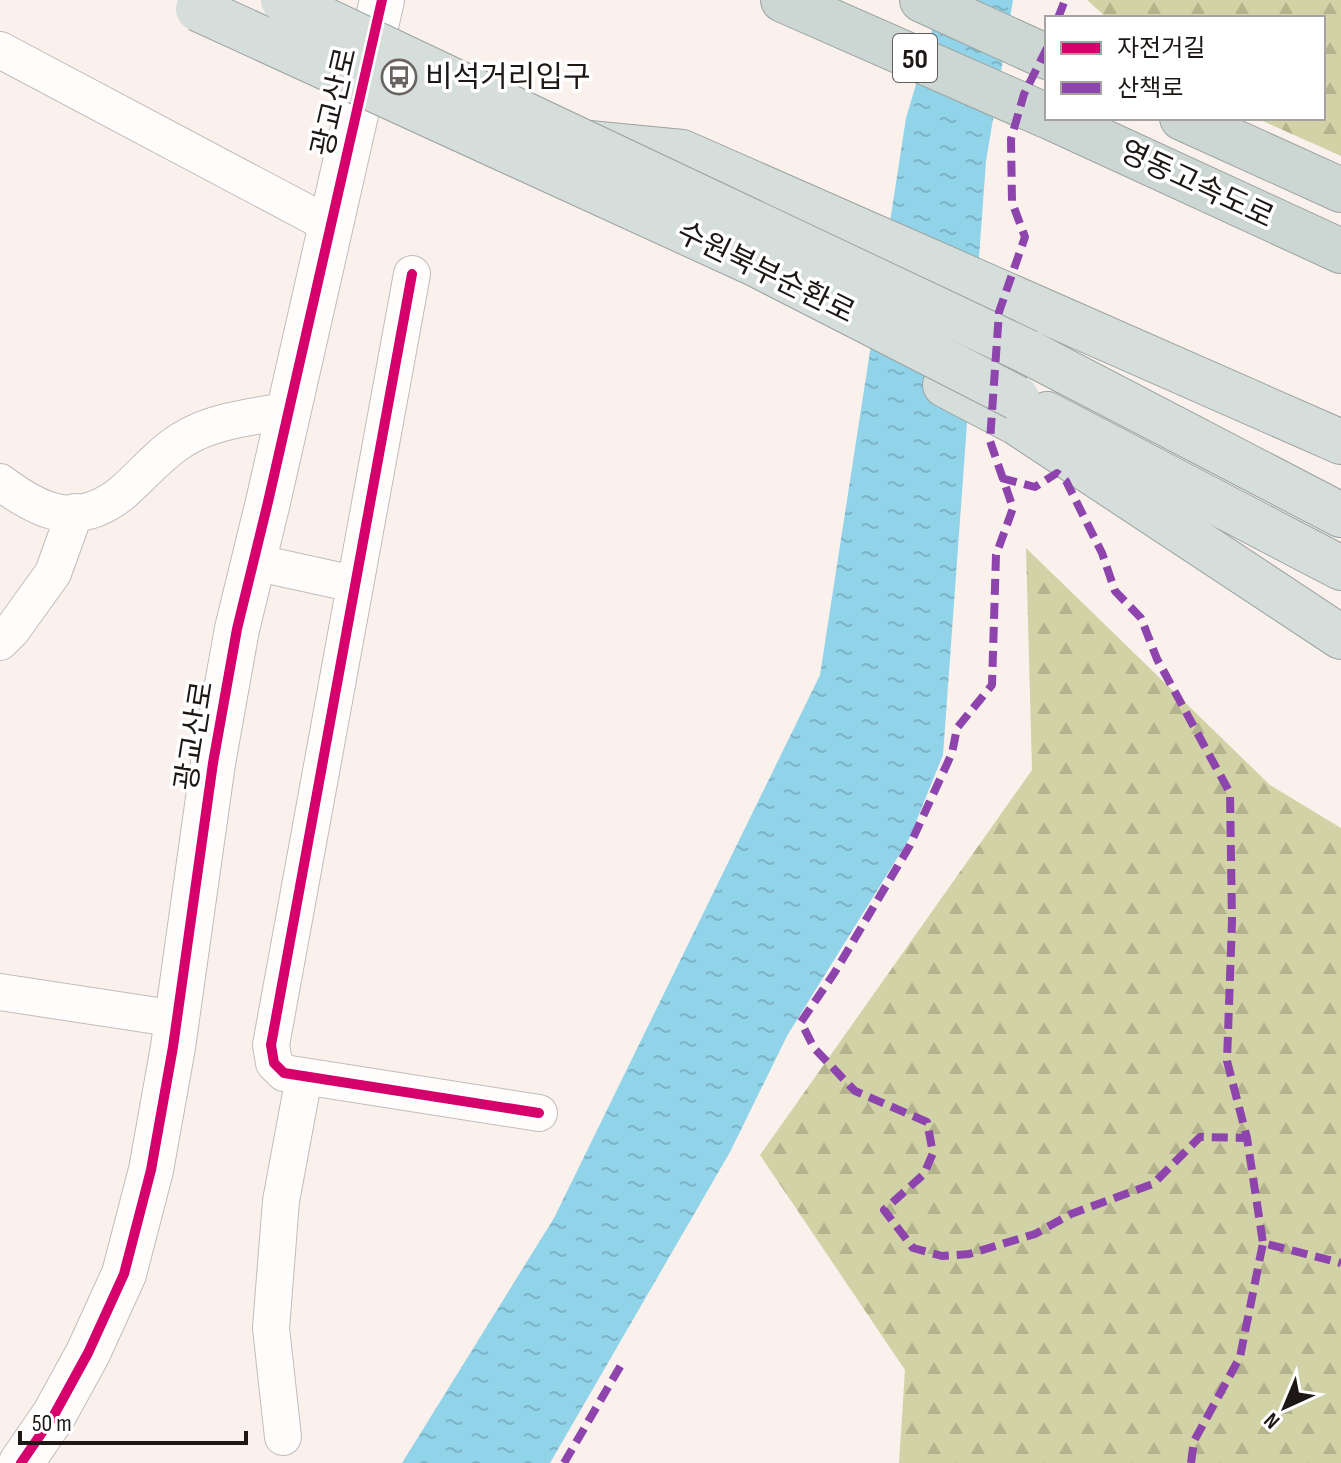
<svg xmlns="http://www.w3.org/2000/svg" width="1341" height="1463" viewBox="0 0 1341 1463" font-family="'Sofia Sans Condensed','Noto Sans KR',sans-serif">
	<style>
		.forest { fill: url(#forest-firs) }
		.water { fill: url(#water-ripples) }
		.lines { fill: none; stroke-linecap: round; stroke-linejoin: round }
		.minor-casing { stroke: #c2bcb9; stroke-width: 38 }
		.tertiary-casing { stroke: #c2bcb9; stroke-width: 46 }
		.trunk-casing { stroke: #9ca39f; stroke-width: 46 }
		.motorway-casing { stroke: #9ca39f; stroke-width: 46 }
		.minor { stroke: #fefdfc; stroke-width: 36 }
		.tertiary { stroke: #fefdfc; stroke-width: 44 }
		.trunk { stroke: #d6dedc; stroke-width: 44 }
		.motorway { stroke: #ccd6d3; stroke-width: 44 }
		.trunk-bridge-casing { stroke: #9ca39f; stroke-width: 46; stroke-linecap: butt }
		.trunk-bridge { stroke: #d6dedc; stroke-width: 44 }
		.quiet { stroke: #8e44ad; stroke-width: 8; stroke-dasharray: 16 8; stroke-linecap: butt }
		.cycleway-casing { stroke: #fff; stroke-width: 15 }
		.cycleway { stroke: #d6006c; stroke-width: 10 }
		.labels { text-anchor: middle; stroke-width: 7; stroke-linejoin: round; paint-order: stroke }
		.shield { fill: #fff; stroke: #615d5b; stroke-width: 2 }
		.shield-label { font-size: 28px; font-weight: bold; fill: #1d1815 }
		.poi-label { font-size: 30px; fill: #1d1815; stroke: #fff; text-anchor: start }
		.street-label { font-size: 30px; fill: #1d1815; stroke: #fff }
	</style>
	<defs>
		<pattern id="forest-firs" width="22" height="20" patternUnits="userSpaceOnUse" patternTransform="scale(2)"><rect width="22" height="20" fill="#d1d2a5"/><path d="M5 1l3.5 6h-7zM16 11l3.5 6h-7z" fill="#b3b48d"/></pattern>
		<pattern id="water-ripples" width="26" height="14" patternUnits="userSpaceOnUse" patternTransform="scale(2)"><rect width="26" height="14" fill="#91d3e9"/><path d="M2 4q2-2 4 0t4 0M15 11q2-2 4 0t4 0" fill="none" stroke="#7db4c7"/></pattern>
	</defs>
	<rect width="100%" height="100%" fill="#faf1ed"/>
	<!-- forest -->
	<g class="forest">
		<path d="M1087,0h254v156l-85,-38h67v-100h-216z"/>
		<path d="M1026,548l244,237 71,43v635h-442l6,-93 -145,-215 272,-385z"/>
	</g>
	<!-- water -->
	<path class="water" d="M941,0h72l-27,161 -43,594 -34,84 -122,197 -57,116 -180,311h-148l152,-245 266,-543 86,-557z"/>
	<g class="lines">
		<!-- minor casing -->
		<g class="minor-casing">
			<g id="minor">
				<path d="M0,50l330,175"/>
				<path d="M412,274l-141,771 3,18 10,10 255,40"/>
				<path d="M0,482c41,31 77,47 122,11 20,-17 37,-39 60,-53 29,-19 72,-24 106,-29"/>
				<path d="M254,562l100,22"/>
				<path d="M0,642l12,-12 41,-57 22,-61"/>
				<path d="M0,992l177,27"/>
				<path d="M283,1437l-12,-109 10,-127 23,-124"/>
			</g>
		</g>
		<!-- tertiary casing -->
		<g class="tertiary-casing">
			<path id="tertiary" d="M21,1463l33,-48 34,-62 36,-79 27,-104 22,-123 40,-284 24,-134 31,-127 114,-502"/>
		</g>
		<!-- trunk casing -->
		<g class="trunk-casing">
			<g id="trunk">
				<path d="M589,143l93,9 659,290"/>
				<path d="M1028,352l313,163"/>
				<path d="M945,385l72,38 324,214"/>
				<path d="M1047,414l294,154"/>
			</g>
		</g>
		<!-- motorway casing -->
		<g class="motorway-casing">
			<g id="motorway">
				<path d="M783,0l264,116"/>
				<path d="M922,0l125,57"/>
				<path d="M1052,118l289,133"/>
				<path d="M1182,118l159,72"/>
			</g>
		</g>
		<!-- minor -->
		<use href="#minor" class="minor"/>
		<!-- tertiary -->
		<use href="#tertiary" class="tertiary"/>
		<!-- trunk -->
		<use href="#trunk" class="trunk"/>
		<!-- motorway -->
		<use href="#motorway" class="motorway"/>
		<!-- trunk-bridge casing -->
		<g class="trunk-bridge-casing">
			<g id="trunk-bridge">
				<path d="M283,0l745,352"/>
				<path d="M198,9l557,255 262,134"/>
			</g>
		</g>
		<!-- trunk-bridge -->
		<use href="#trunk-bridge" class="trunk-bridge"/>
		<!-- quiet -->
		<g class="quiet">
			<path d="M1058,18l7,-18"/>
			<path d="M1047,48l-23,46 -13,45 1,63 13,35 -26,75 -9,129 23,67 -17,47 -4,130 -35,43 -5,25 -43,94 -74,125 -34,50 13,26 41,43 72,31 6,31 -9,21 -40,36 29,38 29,8 27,-2 66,-20 36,-20 82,-30 47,-47 47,1"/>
			<path d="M1001,478l34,9 22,-14 9,8 36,72 13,38 26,27 16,41 73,134 2,128 -5,140 20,77 16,105"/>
			<path d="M564,1463l57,-98"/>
			<path d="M1191,1463l3,-22 46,-84 23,-114 78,20"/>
		</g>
		<!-- cycleway casing -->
		<g class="cycleway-casing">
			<g id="cycleway">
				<path d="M412,274l-141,771 3,18 10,10 255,40"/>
				<path d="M21,1463l33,-48 34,-62 36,-79 27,-104 22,-123 40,-284 24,-134 31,-127 114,-502"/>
			</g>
		</g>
		<!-- cycleway -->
		<use href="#cycleway" class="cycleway"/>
	</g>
	<!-- icons -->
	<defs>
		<g id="bus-ring" transform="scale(1.8)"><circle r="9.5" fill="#fff" stroke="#6a6461" stroke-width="1.5"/><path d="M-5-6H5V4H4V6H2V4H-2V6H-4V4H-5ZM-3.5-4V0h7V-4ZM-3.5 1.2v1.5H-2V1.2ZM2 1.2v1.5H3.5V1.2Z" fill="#6a6461"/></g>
	</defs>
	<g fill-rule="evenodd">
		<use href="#bus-ring" x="399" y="77"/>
	</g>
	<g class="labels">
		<!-- shield labels -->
		<rect class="shield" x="893" y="34" width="44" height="48" rx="6"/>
		<g class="shield-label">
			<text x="915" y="68">50</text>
		</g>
		<!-- poi labels -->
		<g class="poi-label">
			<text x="425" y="87">비석거리입구</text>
		</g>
		<!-- street labels -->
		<g class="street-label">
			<text transform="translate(334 102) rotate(-77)" y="10">광교산로</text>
			<text transform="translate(1197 184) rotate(25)" y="10">영동고속도로</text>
			<text transform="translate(766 272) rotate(26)" y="10">수원북부순환로</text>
			<text transform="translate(194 736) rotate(-81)" y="10">광교산로</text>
		</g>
	</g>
	<!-- legend -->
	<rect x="1045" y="16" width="280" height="104" fill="#ffffff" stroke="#a5a3a1" stroke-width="2"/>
	<rect x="1061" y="42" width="40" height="12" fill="#d6006c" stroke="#a5a3a1" stroke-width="2"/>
	<text x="1117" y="56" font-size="24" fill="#1d1815">자전거길</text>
	<rect x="1061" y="82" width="40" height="12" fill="#8e44ad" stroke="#a5a3a1" stroke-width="2"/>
	<text x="1117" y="96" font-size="24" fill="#1d1815">산책로</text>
	<!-- north arrow -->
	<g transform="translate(1285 1407) rotate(224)" stroke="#ffffff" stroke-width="6" paint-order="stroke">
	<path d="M0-6L14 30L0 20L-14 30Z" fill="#1d1815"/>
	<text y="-12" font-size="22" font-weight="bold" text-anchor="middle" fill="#1d1815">N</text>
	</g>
	<!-- scale -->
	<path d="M20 1431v12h226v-12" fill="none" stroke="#1d1815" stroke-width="4"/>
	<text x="32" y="1431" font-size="24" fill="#1d1815" stroke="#ffffff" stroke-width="6" paint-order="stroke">50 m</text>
</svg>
